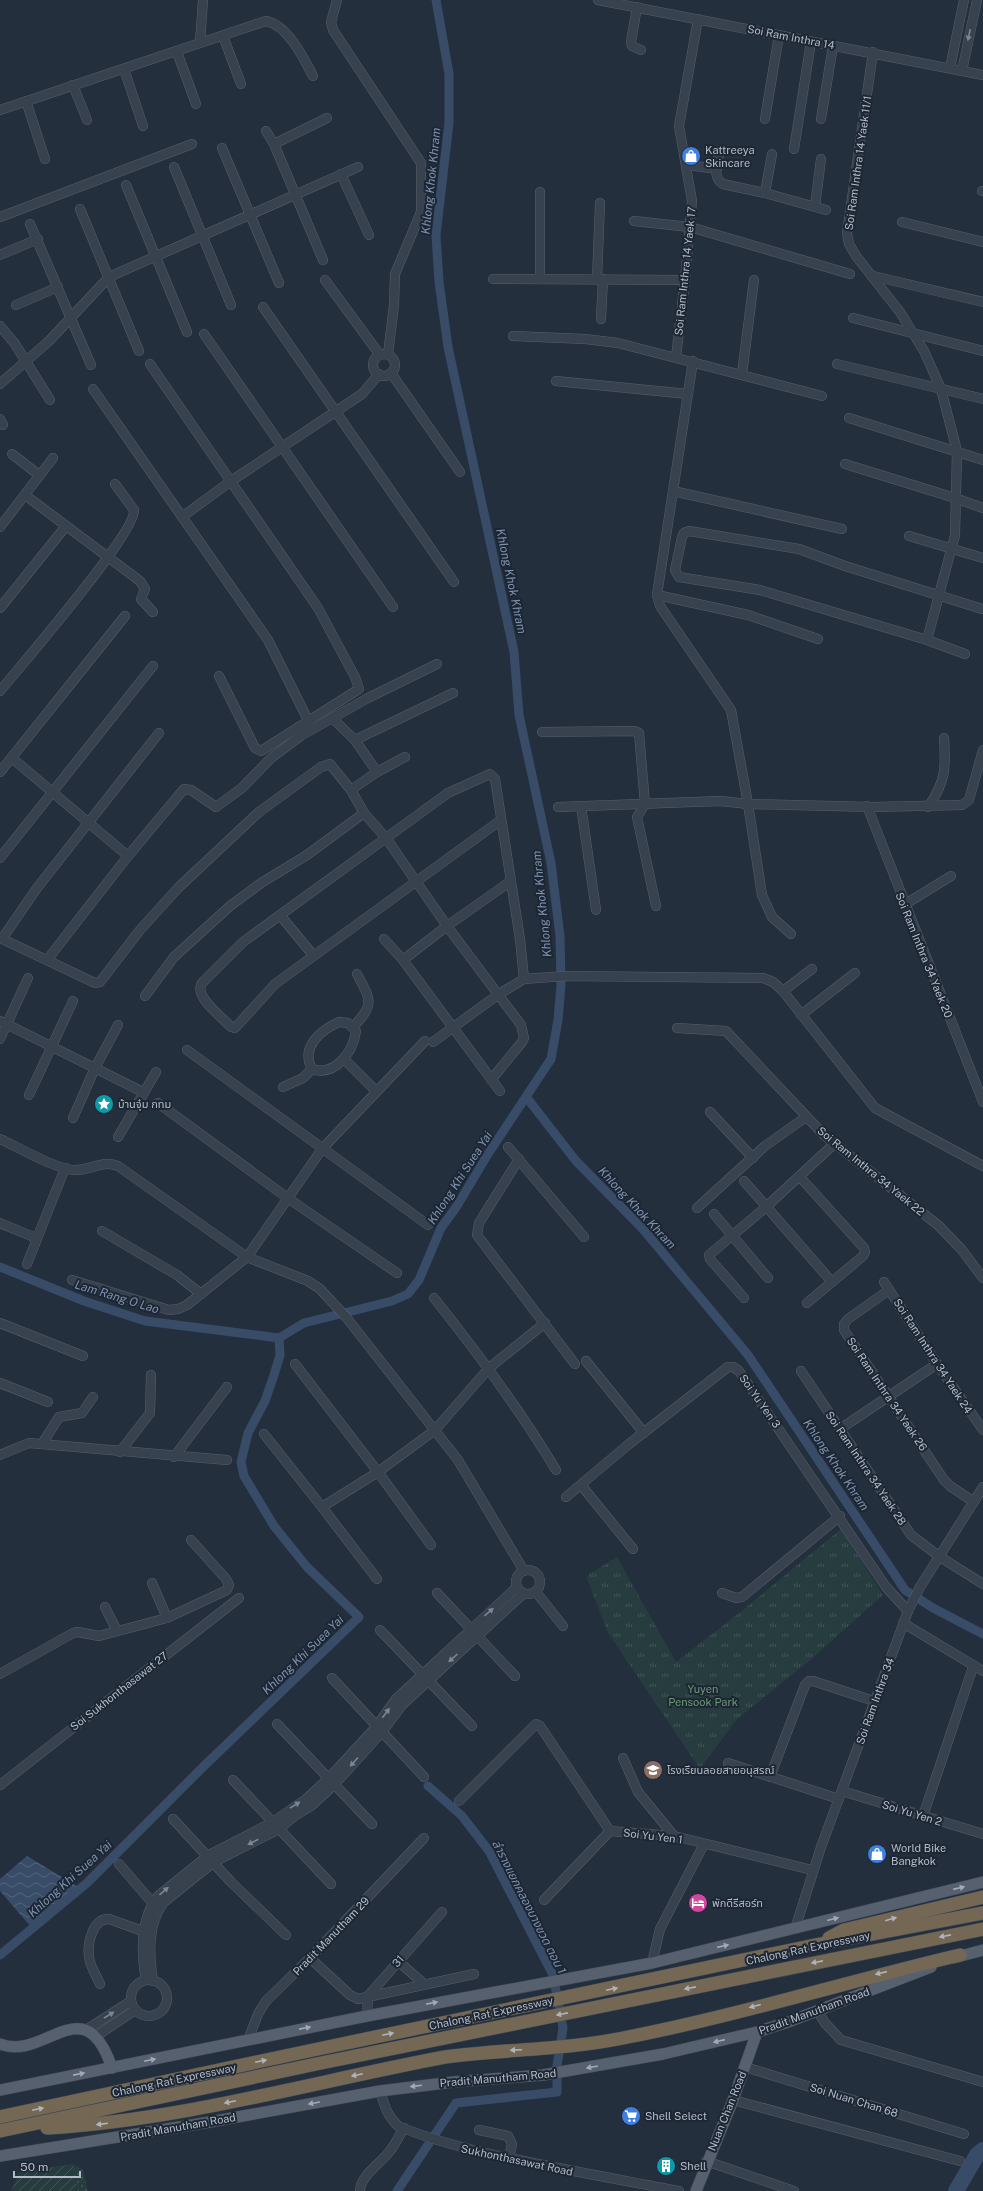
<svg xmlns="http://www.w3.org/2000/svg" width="983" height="2191" viewBox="0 0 983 2191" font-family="'Public Sans','Noto Sans Thai',sans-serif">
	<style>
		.grass { fill: url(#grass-dots) }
		.park { fill: url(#park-tufts) }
		.garden { fill: url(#garden-furrows) }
		.water { fill: url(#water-waves) }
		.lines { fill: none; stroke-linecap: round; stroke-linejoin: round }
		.canal { stroke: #394c67; stroke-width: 9 }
		.river { stroke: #394c67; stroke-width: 16 }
		.minor-casing { stroke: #565f6c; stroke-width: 10 }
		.major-casing { stroke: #414a57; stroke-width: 12 }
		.highway-casing { stroke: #434c59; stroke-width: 14 }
		.minor { stroke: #38414e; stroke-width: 9 }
		.major { stroke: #56606e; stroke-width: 11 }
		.highway { stroke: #746855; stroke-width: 13 }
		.oneway { fill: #7c8592 }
		.oneway2 { fill: #a1aab7 }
		.oneway3 { fill: #aeb4bd }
		.labels { text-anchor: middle; stroke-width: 4; stroke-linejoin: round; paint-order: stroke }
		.street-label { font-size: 11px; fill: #b4bcc9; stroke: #1d2633 }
		.poi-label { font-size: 11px; fill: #b4bcc9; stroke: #1d2633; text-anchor: start }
		.park-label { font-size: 11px; fill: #6b9a76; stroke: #1d2633 }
		.water-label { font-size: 12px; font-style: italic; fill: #7c92b1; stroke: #1d2633 }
	</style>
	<defs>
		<pattern id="grass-dots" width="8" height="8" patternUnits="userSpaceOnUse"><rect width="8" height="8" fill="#263c3f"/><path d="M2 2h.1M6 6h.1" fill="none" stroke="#435659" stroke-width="1.8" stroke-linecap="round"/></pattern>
		<pattern id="park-tufts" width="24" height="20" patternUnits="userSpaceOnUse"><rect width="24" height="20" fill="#263c3f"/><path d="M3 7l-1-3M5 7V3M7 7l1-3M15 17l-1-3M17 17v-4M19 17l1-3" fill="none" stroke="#435659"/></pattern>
		<pattern id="garden-furrows" width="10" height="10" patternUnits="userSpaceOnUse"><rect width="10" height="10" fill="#263c3f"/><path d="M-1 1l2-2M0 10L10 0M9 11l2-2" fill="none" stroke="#435659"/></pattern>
		<pattern id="water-waves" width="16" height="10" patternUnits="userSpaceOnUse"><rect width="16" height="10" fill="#394c67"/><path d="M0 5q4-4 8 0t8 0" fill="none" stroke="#53647b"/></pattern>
	</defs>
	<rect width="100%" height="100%" fill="#242f3e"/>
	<!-- grass -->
	<path class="grass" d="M73,2164l10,6 5,21h-10z"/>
	<!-- park -->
	<path class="park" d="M841,1529l42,66 -75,67 -72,58 -36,49 -92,-136 -22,-57 31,-19 59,105 63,-49z"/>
	<!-- garden -->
	<path class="garden" d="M73,2164l5,27h-67l8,-19z"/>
	<!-- water -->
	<path class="water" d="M27,1856l50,30 -45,42 -32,-37v-12z"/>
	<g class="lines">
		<!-- canal -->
		<g class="canal">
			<path d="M527,1098l49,63 66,67 106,127 157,235 28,18 50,26"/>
			<path d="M0,1267l84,34 61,20 134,17"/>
			<path d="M279,1338l25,-15 88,-22 16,-7 11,-14 22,-52 16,-22 31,-52 63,-95 7,-39 3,-35 -1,-49 -9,-73 -32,-148 -5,-63 -66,-305 -9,-65 -3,-47 13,-112v-49l-13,-74"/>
			<path d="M0,1955l87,-72 116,-116 156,-150 -52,-50 -33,-41 -30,-50 -3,-14 7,-29 17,-32 9,-26 6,-20 -1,-17"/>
			<path d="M397,2191l59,-88 101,-11v-26l6,-38 -10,-53 -64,-124 -27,-35 -34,-30"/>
		</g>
		<!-- river -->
		<path class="river" d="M956,2191l21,-36 6,-5"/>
		<!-- minor casing -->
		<g class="minor-casing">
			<g id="minor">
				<path d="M337,0l-6,22 2,8 88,133v49l-26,62 -1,31 -6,49"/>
				<path d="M598,0l385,75"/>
				<path d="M637,7l-6,35 1,4 9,4"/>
				<path d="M223,36l18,48"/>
				<path d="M200,43l3,-43"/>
				<path d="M177,52l19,52"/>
				<path d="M873,52l-26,181 2,11 7,12 44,56 24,39 17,38 16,62 -2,84 -28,105"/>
				<path d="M950,68l14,-68"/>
				<path d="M124,69l19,57"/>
				<path d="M962,71l15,-71"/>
				<path d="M73,85l14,35"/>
				<path d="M26,101l19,58"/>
				<path d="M0,110l266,-89c22,4 38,38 47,55"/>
				<path d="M765,119l14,-84"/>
				<path d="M821,119l12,-73"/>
				<path d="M266,131l8,13 49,116"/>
				<path d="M274,144l53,-26"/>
				<path d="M222,148l57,135"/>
				<path d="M794,149l17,-107"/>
				<path d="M720,150c-2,11 -9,27 3,34l42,9 61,17"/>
				<path d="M687,165l30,4"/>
				<path d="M174,167l57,138"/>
				<path d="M341,174l28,61"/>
				<path d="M126,185l61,147"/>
				<path d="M982,191h1"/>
				<path d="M540,192v87"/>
				<path d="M765,193l7,-39"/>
				<path d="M815,207l6,-48"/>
				<path d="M80,209l59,142"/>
				<path d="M0,217l192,-73"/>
				<path d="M634,221l56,6 160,47"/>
				<path d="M902,222l81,20"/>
				<path d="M30,224l61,141"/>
				<path d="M0,255l38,-16"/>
				<path d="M873,276l110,26"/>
				<path d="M493,279l192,1"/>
				<path d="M597,279l3,-76"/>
				<path d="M325,280l55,75"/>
				<path d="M16,305l42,-18"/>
				<path d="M263,307l191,275"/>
				<path d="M853,318l130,33"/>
				<path d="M601,319l2,-40"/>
				<path d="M0,326l15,18 35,56"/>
				<path d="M204,334l189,273"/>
				<path d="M513,336l72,3 33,4 204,53"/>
				<circle cx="384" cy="365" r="11"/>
				<path d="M676,357l9,-77 7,-79 -13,-75 19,-107"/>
				<path d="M693,361l-36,234 3,11 71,104 17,94 14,91 10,22 19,17"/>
				<path d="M150,364l168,244 37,69 4,12 -98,62 -6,-3 -36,-72"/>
				<path d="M837,364l146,35"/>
				<path d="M391,373l69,99"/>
				<path d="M742,374l12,-94"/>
				<path d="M556,381l132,13"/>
				<path d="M0,384l49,-43 60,-64 249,-110"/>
				<path d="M93,389l175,251 40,80"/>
				<path d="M849,418l134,42"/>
				<path d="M0,419l3,6"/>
				<path d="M12,454l27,21"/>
				<path d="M845,464l110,34 28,10"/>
				<path d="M673,491l169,38"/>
				<path d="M25,495l115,86 5,8 -4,10 12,13"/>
				<path d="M182,517l49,-36 131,-87 17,-20"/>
				<path d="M0,527l53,-69"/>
				<path d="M909,536l74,22"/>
				<path d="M657,595l91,20 70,24"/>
				<path d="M0,608l66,-82"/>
				<path d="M965,654l-38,-14 -167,-50 -81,-13 -4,-7 7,-33 2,-4 5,-2 110,18 46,17 137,43"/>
				<path d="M0,691c20,-24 137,-160 134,-181l-19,-26"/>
				<path d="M332,718l23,22 22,32"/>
				<path d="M542,732l92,-1 5,2 6,71 -8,13 19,89"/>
				<path d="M355,740l98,-47"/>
				<path d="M12,758l116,98"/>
				<path d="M0,772l125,-156"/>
				<path d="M351,790l26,-18 28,-15"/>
				<path d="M581,806l15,104"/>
				<path d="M867,806l116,296"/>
				<path d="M558,807l162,-6 28,3 124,3 90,-2 7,-5 14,-50"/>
				<path d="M928,807c18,-25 18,-40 16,-69"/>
				<path d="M501,820l-226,164 -40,44 -5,-2c-8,-9 -37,-30 -28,-43l41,-41 143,-104 62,-45 42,-19 5,5 25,160 4,40"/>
				<path d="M0,858l153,-192"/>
				<path d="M904,905l47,-29"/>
				<path d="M280,915l33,40"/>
				<path d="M0,938l95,45 5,-1 40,-52 38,-42 81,-76 62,-45 9,-3 21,26 13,23 22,25 61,88 74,99 3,13 -2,4 -31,38"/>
				<path d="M2,939l35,-51 122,-155"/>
				<path d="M384,939l19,21 97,131"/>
				<path d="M47,960l81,-104 56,-67 7,1 25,17 26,-19 29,-30 31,-23 66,-37 69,-34"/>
				<path d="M403,960l44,-34 64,-45"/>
				<path d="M783,991l29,-22"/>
				<path d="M145,996l29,-39 56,-51 31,-23 46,-28 57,-42"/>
				<path d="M801,1015l54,-42"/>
				<path d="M0,1021l143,71"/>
				<path d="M339,1022l9,1 8,8c-3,21 -21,46 -44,38 -12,-22 9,-39 27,-47z"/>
				<path d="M353,1027c22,-23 18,-27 4,-53"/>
				<path d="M677,1028l49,3 98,104 115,91 23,24 21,28"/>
				<path d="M0,1039l28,-61"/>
				<path d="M433,1042l66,-48 25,-15 41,-3 198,2 10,4 10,9 92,117 108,58"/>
				<path d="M187,1050l241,175"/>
				<path d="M344,1059l32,32"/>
				<path d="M283,1087l20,-9 9,-9"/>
				<path d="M29,1095l44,-94"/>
				<path d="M158,1103l131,96 108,74"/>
				<path d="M710,1112l43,46"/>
				<path d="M73,1118l22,-50 23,-43"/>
				<path d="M118,1137l38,-65"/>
				<path d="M0,1139c18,8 57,31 75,31 17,0 26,-10 43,-4l129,91 61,24 12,8 26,28 112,143 66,111"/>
				<path d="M508,1147l76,90"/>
				<path d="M519,1159l-40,64 -2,12 98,129"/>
				<path d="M800,1177l64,71 1,4 -2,4 -56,47"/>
				<path d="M744,1181l88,101"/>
				<path d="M697,1208l68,-62 41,-29"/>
				<path d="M714,1214l54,64"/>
				<path d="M0,1223l36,15"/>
				<path d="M102,1231l75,44 24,19"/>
				<path d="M27,1264l38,-96"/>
				<path d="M72,1280l97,30 9,-1 9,-4 60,-48 75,-108 103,-108"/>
				<path d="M884,1282l53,82 46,66"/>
				<path d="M889,1290l-41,29 -4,5v6l100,150 6,6 24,16"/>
				<path d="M434,1298c44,55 85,111 122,172"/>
				<path d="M744,1298l-34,-39 -1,-4 57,-48 68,-63"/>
				<path d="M0,1323l83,33"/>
				<path d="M586,1361l58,72"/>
				<path d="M295,1364l83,108 53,73"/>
				<path d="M801,1371l110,164 29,22 43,27"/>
				<path d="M0,1383l48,19"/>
				<path d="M840,1429l97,-65"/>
				<path d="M264,1434l58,73 55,72"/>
				<path d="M42,1444l17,-27 23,-4 11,-16"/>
				<path d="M120,1452l30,-39 1,-38"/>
				<path d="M0,1455l29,-12 198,17"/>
				<path d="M174,1457l53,-70"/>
				<path d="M581,1485l52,64"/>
				<path d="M566,1497l63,-53 99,-77h5l6,4 147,216 22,24"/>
				<path d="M322,1507l56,-35 57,-42 54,-62 56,-45"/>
				<circle cx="528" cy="1582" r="12"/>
				<path d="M152,1583l15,35"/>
				<path d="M536,1592l27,34"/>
				<path d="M437,1593l78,83"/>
				<path d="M722,1593l14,5 6,-1 98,-81"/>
				<path d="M105,1607l12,24"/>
				<path d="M903,1623l80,48"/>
				<path d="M380,1630l92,96"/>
				<path d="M0,1674l73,-41 5,-1 21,4 68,-18 60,-28 2,-5 -3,-6 -35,-39"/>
				<path d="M332,1678l92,99"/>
				<path d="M277,1724l95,100"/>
				<path d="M623,1758l15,34 36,44"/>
				<path d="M728,1763l111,36"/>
				<path d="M770,1777l35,-92 4,-4h4l61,20"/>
				<path d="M233,1780l98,104"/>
				<path d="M0,1785l239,-187"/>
				<path d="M842,1791l141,43"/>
				<path d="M459,1801l77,-77 4,2 70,105"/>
				<path d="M923,1816l50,-149"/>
				<path d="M173,1819l58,63 55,53"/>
				<path d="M119,1864l37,43"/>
				<path d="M544,1900l66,-69 64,5 138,34"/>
				<path d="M795,1929l26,-82 87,-236 12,-24 63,-100"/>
				<path d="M310,1958l40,37 8,4 116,-25"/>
				<path d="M398,1961l26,23"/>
				<path d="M652,1963l8,-34 44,-85"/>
				<path d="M146,1980c-5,-26 -6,-62 12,-84l51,-41 64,-33 33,-23 23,-21 47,-51 20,-28 121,-112"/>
				<circle cx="149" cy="1998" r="18"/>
				<path d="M153,1981c-4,-26 -6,-57 11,-79l50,-40 65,-33 17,-14 15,-9 24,-22 47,-52 20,-27 121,-111"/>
				<path d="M100,1984c-4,-9 -10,-18 -11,-27 -2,-14 4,-39 20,-38l39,14"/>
				<path d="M818,2012l7,11 16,17 142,42"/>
				<path d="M367,2016l1,-20 74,-84"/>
				<path d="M86,2030l45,-29"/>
				<path d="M95,2037l40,-27"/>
				<path d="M248,2040l10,-26 8,-13 44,-43 114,-120"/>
				<path d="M745,2067l219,67"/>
				<path d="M380,2091c4,13 7,25 18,35 36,15 72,24 111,32 56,12 113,22 170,33"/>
				<path d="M733,2100l227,61"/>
				<path d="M479,2130l29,6 4,8 -3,14"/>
				<path d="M706,2161l88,30"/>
				<path d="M360,2191c0,-15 20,-27 29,-39 6,-7 10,-16 15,-24"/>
			</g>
		</g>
		<!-- major casing -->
		<g class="major-casing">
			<g id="major">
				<path d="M953,1958l30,-8"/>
				<path d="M0,2044c45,18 84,-59 112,24"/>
				<path d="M0,2090l367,-74 285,-53 331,-81"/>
				<path d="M0,2156l210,-34 170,-31 73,-9 90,-7 120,-21 94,-22 31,-10 143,-55"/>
				<path d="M696,2191l37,-91 24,-68"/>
			</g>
		</g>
		<!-- highway casing -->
		<g class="highway-casing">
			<g id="highway">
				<path d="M829,1938l15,-8 139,-33"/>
				<path d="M0,2117l318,-68 497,-104 168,-32"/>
				<path d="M47,2128c135,-8 265,-46 398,-71 61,-8 123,-7 183,-20 112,-22 221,-56 332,-82"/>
				<path d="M0,2131l321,-68 662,-134"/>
			</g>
		</g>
		<!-- minor -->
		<use href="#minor" class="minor"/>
		<!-- major -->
		<use href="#major" class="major"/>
		<!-- highway -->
		<use href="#highway" class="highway"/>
	</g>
	<!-- one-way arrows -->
	<defs><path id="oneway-solid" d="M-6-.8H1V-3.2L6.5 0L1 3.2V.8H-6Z"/></defs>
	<g class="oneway">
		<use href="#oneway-solid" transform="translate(969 35) rotate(102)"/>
		<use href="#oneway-solid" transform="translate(489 1612) rotate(-41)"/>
		<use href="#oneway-solid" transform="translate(453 1658) rotate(138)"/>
		<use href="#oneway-solid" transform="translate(386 1713) rotate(-53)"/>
		<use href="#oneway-solid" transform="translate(354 1762) rotate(132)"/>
		<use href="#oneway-solid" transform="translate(295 1805) rotate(-32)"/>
		<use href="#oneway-solid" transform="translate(253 1842) rotate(153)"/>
		<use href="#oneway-solid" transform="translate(164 1891) rotate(-41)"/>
		<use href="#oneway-solid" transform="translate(109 2015) rotate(-32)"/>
	</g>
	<g class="oneway2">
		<use href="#oneway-solid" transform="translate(959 1888) rotate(-13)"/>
		<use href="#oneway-solid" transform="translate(833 1919) rotate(-14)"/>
		<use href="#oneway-solid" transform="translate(723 1946) rotate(-13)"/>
		<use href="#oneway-solid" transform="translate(432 2003) rotate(-11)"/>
		<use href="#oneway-solid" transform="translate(305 2028) rotate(-11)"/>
		<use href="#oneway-solid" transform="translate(719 2041) rotate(167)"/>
		<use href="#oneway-solid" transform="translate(150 2060) rotate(-12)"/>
		<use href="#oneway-solid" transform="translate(592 2067) rotate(170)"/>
		<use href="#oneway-solid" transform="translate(79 2074) rotate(-11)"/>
		<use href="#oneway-solid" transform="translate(416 2086) rotate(173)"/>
		<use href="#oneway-solid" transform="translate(314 2103) rotate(170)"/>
	</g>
	<g class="oneway3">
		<use href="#oneway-solid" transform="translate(891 1919) rotate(-16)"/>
		<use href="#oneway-solid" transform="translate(945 1936) rotate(169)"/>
		<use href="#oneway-solid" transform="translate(817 1962) rotate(169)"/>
		<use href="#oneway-solid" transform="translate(881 1973) rotate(167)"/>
		<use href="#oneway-solid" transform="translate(690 1988) rotate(169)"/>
		<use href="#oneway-solid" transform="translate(612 1989) rotate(-12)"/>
		<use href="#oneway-solid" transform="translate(755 2006) rotate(165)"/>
		<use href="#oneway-solid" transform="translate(562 2014) rotate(169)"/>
		<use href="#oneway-solid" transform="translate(388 2034) rotate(-12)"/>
		<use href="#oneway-solid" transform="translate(516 2050) rotate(177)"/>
		<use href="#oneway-solid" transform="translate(261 2061) rotate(-12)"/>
		<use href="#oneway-solid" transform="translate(357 2075) rotate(168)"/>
		<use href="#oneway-solid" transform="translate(230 2102) rotate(168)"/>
		<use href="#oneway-solid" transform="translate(38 2109) rotate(-12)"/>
		<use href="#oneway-solid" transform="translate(102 2124) rotate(173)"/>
	</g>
	<!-- icons -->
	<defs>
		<g id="shop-disc" transform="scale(1)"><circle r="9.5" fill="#3f7fe0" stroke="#1d2633"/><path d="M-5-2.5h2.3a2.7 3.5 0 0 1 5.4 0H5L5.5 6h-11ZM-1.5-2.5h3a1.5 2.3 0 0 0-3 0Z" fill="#fff"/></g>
		<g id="sight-disc" transform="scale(1)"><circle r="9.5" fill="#0f9aa8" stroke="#1d2633"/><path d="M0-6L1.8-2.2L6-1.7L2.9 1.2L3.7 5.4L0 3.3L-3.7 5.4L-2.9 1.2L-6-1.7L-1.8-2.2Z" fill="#fff"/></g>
		<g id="school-disc" transform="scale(1)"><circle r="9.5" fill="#8d6e63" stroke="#1d2633"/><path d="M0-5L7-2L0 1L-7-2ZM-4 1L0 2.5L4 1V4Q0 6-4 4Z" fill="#fff"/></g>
		<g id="hotel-disc" transform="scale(1)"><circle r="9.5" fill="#d1479c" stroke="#1d2633"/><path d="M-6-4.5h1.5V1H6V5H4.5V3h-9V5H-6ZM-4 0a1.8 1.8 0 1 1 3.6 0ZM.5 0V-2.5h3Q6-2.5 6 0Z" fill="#fff"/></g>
		<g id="supermarket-disc" transform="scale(1)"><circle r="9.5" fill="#3f7fe0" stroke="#1d2633"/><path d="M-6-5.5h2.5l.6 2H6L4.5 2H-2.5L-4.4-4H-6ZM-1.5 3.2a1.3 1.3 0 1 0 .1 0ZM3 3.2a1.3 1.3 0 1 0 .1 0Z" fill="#fff"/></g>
		<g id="building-disc" transform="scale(1)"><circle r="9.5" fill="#0f9aa8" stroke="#1d2633"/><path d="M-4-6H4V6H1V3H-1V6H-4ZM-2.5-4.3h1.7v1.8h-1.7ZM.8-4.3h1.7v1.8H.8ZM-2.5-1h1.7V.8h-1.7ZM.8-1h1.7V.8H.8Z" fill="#fff"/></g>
	</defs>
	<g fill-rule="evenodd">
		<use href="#shop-disc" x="691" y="156"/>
		<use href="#sight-disc" x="104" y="1104"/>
		<use href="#school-disc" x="653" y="1770"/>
		<use href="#shop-disc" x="877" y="1854"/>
		<use href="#hotel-disc" x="698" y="1903"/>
		<use href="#supermarket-disc" x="631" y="2116"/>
		<use href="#building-disc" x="666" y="2166"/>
	</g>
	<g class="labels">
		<!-- street labels -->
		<g class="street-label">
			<text transform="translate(791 37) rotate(11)" y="4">Soi Ram Inthra 14</text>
			<text transform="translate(858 163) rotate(-82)" y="4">Soi Ram Inthra 14 Yaek 11/1</text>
			<text transform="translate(685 271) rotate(-84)" y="4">Soi Ram Inthra 14 Yaek 17</text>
			<text transform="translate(924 955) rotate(68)" y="4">Soi Ram Inthra 34 Yaek 20</text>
			<text transform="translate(871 1171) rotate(39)" y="4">Soi Ram Inthra 34 Yaek 22</text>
			<text transform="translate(933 1356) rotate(57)" y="4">Soi Ram Inthra 34 Yaek 24</text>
			<text transform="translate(887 1394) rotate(56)" y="4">Soi Ram Inthra 34 Yaek 26</text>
			<text transform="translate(760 1401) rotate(55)" y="4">Soi Yu Yen 3</text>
			<text transform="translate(866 1468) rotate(56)" y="4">Soi Ram Inthra 34 Yaek 28</text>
			<text transform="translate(119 1691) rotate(-38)" y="4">Soi Sukhonthasawat 27</text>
			<text transform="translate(875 1701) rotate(-70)" y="4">Soi Ram Inthra 34</text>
			<text transform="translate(912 1813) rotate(17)" y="4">Soi Yu Yen 2</text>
			<text transform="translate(653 1836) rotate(7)" y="4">Soi Yu Yen 1</text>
			<text transform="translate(331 1936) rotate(-46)" y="4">Pradit Manutham 29</text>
			<text transform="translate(808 1948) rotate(-12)" y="4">Chalong Rat Expressway</text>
			<text transform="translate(398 1961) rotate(-49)" y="4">31</text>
			<text transform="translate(814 2011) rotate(-20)" y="4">Pradit Manutham Road</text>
			<text transform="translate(491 2013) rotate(-12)" y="4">Chalong Rat Expressway</text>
			<text transform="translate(498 2078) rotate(-5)" y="4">Pradit Manutham Road</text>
			<text transform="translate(174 2080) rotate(-12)" y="4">Chalong Rat Expressway</text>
			<text transform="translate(854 2100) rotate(17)" y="4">Soi Nuan Chan 68</text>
			<text transform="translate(727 2111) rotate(-68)" y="4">Nuan Chan Road</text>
			<text transform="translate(178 2127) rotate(-10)" y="4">Pradit Manutham Road</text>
			<text transform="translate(517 2160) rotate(12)" y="4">Sukhonthasawat Road</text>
		</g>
		<!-- poi labels -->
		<g class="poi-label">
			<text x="705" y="154">Kattreeya<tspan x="705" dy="13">Skincare</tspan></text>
			<text x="118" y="1108">บ้านจุ๋ม กทม</text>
			<text x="667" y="1774">โรงเรียนลอยสายอนุสรณ์</text>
			<text x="891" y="1852">World Bike<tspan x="891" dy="13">Bangkok</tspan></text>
			<text x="712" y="1907">พักดีรีสอร์ท</text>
			<text x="645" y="2120">Shell Select</text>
			<text x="680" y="2170">Shell</text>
		</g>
		<!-- park labels -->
		<g class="park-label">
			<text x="703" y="1693">Yuyen<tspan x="703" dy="13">Pensook Park</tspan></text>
		</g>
		<!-- water labels -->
		<g class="water-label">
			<text transform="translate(431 181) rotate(-84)" y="4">Khlong Khok Khram</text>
			<text transform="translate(511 581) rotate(78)" y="4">Khlong Khok Khram</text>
			<text transform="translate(542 904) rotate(-96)" y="4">Khlong Khok Khram</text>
			<text transform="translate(460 1178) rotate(-57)" y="4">Khlong Khi Suea Yai</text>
			<text transform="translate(637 1208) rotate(47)" y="4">Khlong Khok Khram</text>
			<text transform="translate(117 1297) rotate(17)" y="4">Lam Rang O Lao</text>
			<text transform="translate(836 1465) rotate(56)" y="4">Khlong Khok Khram</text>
			<text transform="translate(303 1655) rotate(-44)" y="4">Khlong Khi Suea Yai</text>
			<text transform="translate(70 1879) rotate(-42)" y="4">Khlong Khi Suea Yai</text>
			<text transform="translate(529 1907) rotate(63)" y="4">ลำรางแยกคลองบางขวด ตอน 1</text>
		</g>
	</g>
	<!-- scale -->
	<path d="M14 2171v6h66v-6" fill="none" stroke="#b4bcc9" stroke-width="2"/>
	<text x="20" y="2171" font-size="12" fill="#b4bcc9" stroke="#1d2633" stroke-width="3" paint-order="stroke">50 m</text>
</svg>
